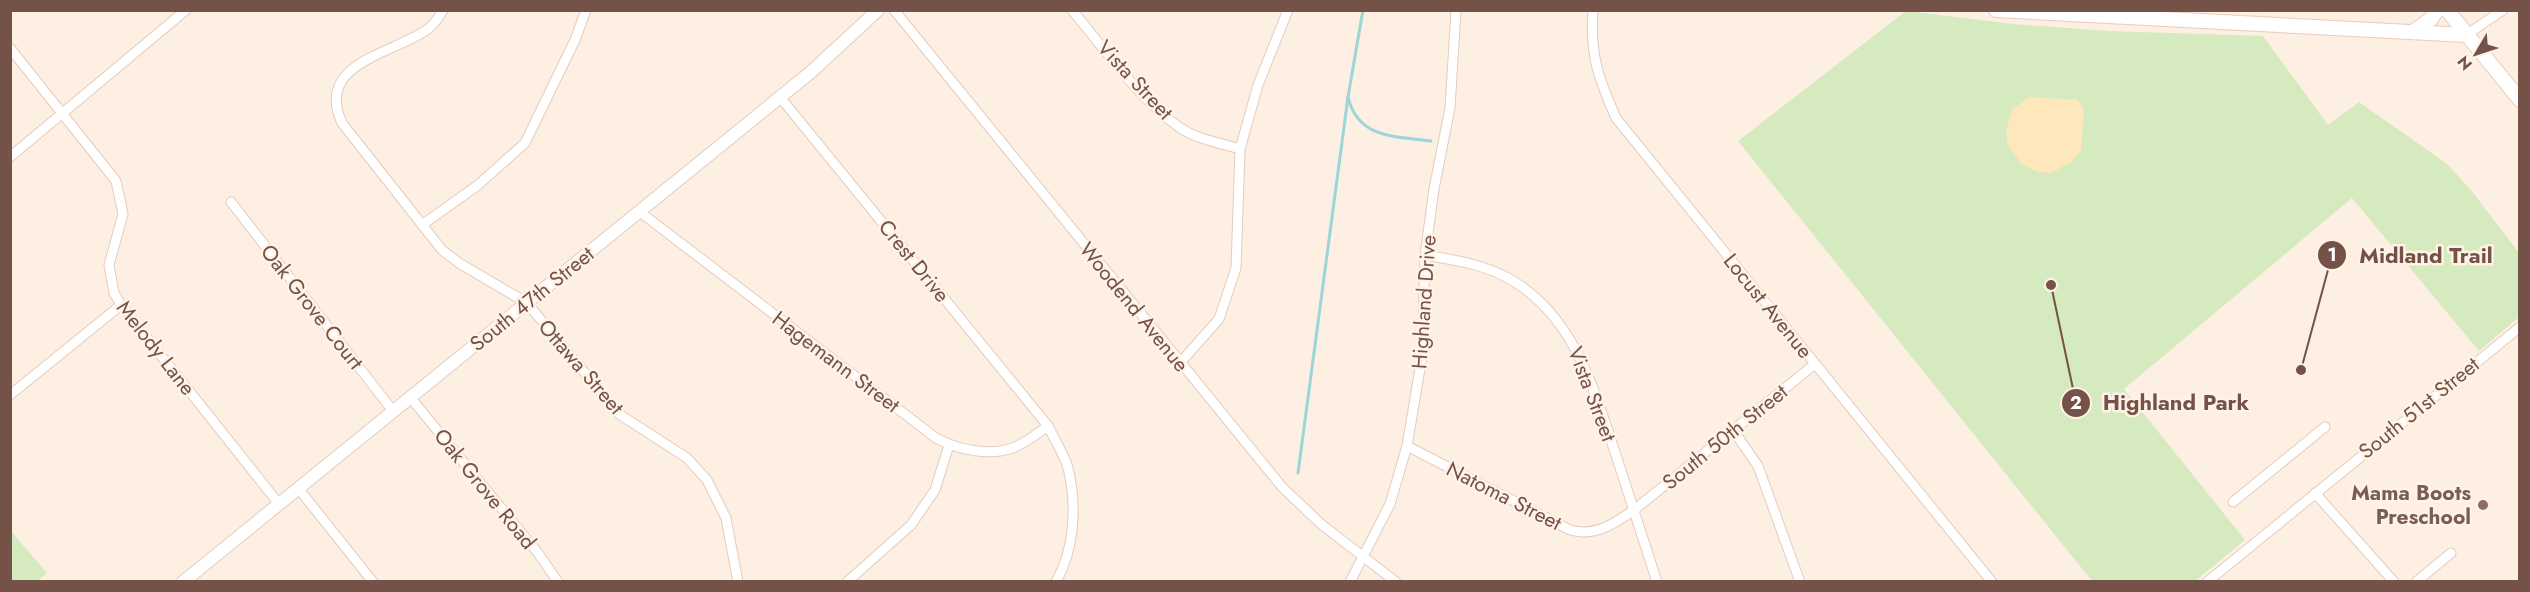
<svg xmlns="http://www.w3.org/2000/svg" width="2530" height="592" viewBox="0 0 2530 592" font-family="Jost,sans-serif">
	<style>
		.green { fill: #d6eac0 }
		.sand { fill: #fde7bb }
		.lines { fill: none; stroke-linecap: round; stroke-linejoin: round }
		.stream { stroke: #9cd6d9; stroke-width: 3 }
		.minor-casing { stroke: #e3ccc0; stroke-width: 11 }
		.tertiary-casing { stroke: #e3ccc0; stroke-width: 14 }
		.secondary-casing { stroke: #e8ccbd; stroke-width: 16 }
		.minor { stroke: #fff; stroke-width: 9 }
		.tertiary { stroke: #fff; stroke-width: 12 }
		.secondary { stroke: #fff; stroke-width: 14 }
		.education-dot { fill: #8d6e63; stroke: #fff3e8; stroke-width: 2 }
		.labels { text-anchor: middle; stroke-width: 5; stroke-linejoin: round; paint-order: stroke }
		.street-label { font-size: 21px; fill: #755247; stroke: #fff3e8 }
		.education-label { font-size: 21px; font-weight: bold; fill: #785e54; stroke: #fff3e8; text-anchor: end }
		.leader { fill: none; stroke: #755247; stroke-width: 2 }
		.callout-dot { fill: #755247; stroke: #fff3e8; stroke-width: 2 }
		.mark-label { font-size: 18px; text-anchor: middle; font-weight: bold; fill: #fff }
		.callout-label { font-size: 22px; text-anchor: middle; font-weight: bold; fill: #755247; stroke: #fff3e8; stroke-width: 5; stroke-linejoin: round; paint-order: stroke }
	</style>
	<rect width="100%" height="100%" fill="#fdefe1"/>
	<!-- green -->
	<g class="green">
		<path d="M1906,11l107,13 96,7 154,5 65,89 31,-23 88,62 24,26 48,63v64l-40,34 -127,-153 -228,191 121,151 -50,41h-103l-354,-440z"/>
		<path d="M10,530l37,43 -10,8h-26z"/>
	</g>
	<!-- sand -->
	<path class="sand" d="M2029,97l48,3 7,8 -3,43 -11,12 -20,10 -13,-1 -16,-9 -13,-17 -2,-15 6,-21z"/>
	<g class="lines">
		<!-- stream -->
		<g class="stream">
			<path d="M1363,10l-15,87c10,42 47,39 83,44"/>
			<path d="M1298,473l50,-376"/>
		</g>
		<!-- minor casing -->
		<g class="minor-casing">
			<g id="minor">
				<path d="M443,10c-4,7 -9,14 -15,19 -35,25 -114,34 -86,94l100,127 17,13 68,40 92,111 68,44 20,22 19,38 12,64"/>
				<path d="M894,10l388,477 39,37 75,58"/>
				<path d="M1072,10c33,39 65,87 107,117 17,12 41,16 61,22"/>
				<path d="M1593,10c-3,46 5,67 23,108l376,464"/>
				<path d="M2466,35l37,-25"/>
				<path d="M10,48l106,133 7,33 -14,51 5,28 7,12 158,199"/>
				<path d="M780,97l268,329c6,13 16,28 20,42 9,37 7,80 -12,114"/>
				<path d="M10,157l176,-147"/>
				<path d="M231,202l162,209"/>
				<path d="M640,212l296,226c22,12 55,19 79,9 12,-5 23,-14 33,-21"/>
				<path d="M422,225l56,-40 47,-42 50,-103 11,-30"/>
				<path d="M1425,255c29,5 58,9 83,23 65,36 85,108 107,174 14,43 28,86 42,130"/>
				<path d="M1180,363l39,-44 17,-51 4,-119 18,-64 30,-75"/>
				<path d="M10,395l111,-90"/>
				<path d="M410,397l128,156 20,29"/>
				<path d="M1733,430l25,36 42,116"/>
				<path d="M1407,446l163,84c25,7 44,-6 64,-20l181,-146"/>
				<path d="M298,488l75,94"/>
				<path d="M2315,493l79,89"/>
				<path d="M2233,502l92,-75"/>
				<path d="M847,582l64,-57 24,-35 14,-45"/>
				<path d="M1350,582l40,-78 17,-58 15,-89 3,-102 9,-66 16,-81 6,-98"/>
				<path d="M2207,582l313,-255"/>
				<path d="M2416,582l35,-29"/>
			</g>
		</g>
		<!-- tertiary casing -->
		<g class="tertiary-casing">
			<path id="tertiary" d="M183,582l628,-510 67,-62"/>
		</g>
		<!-- secondary casing -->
		<g class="secondary-casing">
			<g id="secondary">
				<path d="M1996,10l470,25"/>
				<path d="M2447,10l73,90"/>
				<path d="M2414,31l17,-12 6,-9"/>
			</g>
		</g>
		<!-- minor -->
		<use href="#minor" class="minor"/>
		<!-- tertiary -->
		<use href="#tertiary" class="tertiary"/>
		<!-- secondary -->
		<use href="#secondary" class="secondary"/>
	</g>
	<!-- markers -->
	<circle class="education-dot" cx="2483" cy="505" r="6"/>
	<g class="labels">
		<!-- street labels -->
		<g class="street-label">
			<text transform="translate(1135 80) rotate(47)" y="7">Vista Street</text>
			<text transform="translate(914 261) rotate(51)" y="7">Crest Drive</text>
			<text transform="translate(532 299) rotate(-39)" y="7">South 47th Street</text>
			<text transform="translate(1424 302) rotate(-86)" y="7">Highland Drive</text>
			<text transform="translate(1768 306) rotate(51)" y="7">Locust Avenue</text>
			<text transform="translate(312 307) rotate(52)" y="7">Oak Grove Court</text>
			<text transform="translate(1134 307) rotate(51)" y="7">Woodend Avenue</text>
			<text transform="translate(156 348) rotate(52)" y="7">Melody Lane</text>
			<text transform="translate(836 362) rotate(37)" y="7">Hagemann Street</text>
			<text transform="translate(581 367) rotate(49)" y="7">Ottawa Street</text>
			<text transform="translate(1592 394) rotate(69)" y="7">Vista Street</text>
			<text transform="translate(2419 408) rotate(-39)" y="7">South 51st Street</text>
			<text transform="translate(1725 437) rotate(-39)" y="7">South 50th Street</text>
			<text transform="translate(485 489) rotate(51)" y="7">Oak Grove Road</text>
			<text transform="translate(1504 496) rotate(27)" y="7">Natoma Street</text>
		</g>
		<!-- education labels -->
		<g class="education-label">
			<text x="2471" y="500">Mama Boots<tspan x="2471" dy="24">Preschool</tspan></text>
		</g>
	</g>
	<!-- callouts -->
	<path class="leader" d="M2301 370L2332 255M2051 285L2076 403"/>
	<g class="callout-dot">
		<circle cx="2301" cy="370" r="6"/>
		<circle cx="2051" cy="285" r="6"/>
		<circle cx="2332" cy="255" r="15"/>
		<circle cx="2076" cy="403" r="15"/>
	</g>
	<g class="mark-label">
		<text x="2332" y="261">1</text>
		<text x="2076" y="409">2</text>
	</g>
	<g class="callout-label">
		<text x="2426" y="263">Midland Trail</text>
		<text x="2176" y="410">Highland Park</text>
	</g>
	<!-- border -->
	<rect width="2530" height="592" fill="none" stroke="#755247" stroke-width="24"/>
	<!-- north arrow -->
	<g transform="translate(2476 54) rotate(231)" stroke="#fff3e8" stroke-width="4.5" paint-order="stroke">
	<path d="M0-4.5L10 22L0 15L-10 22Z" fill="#755247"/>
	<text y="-9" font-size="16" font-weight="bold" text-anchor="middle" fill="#755247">N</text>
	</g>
</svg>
